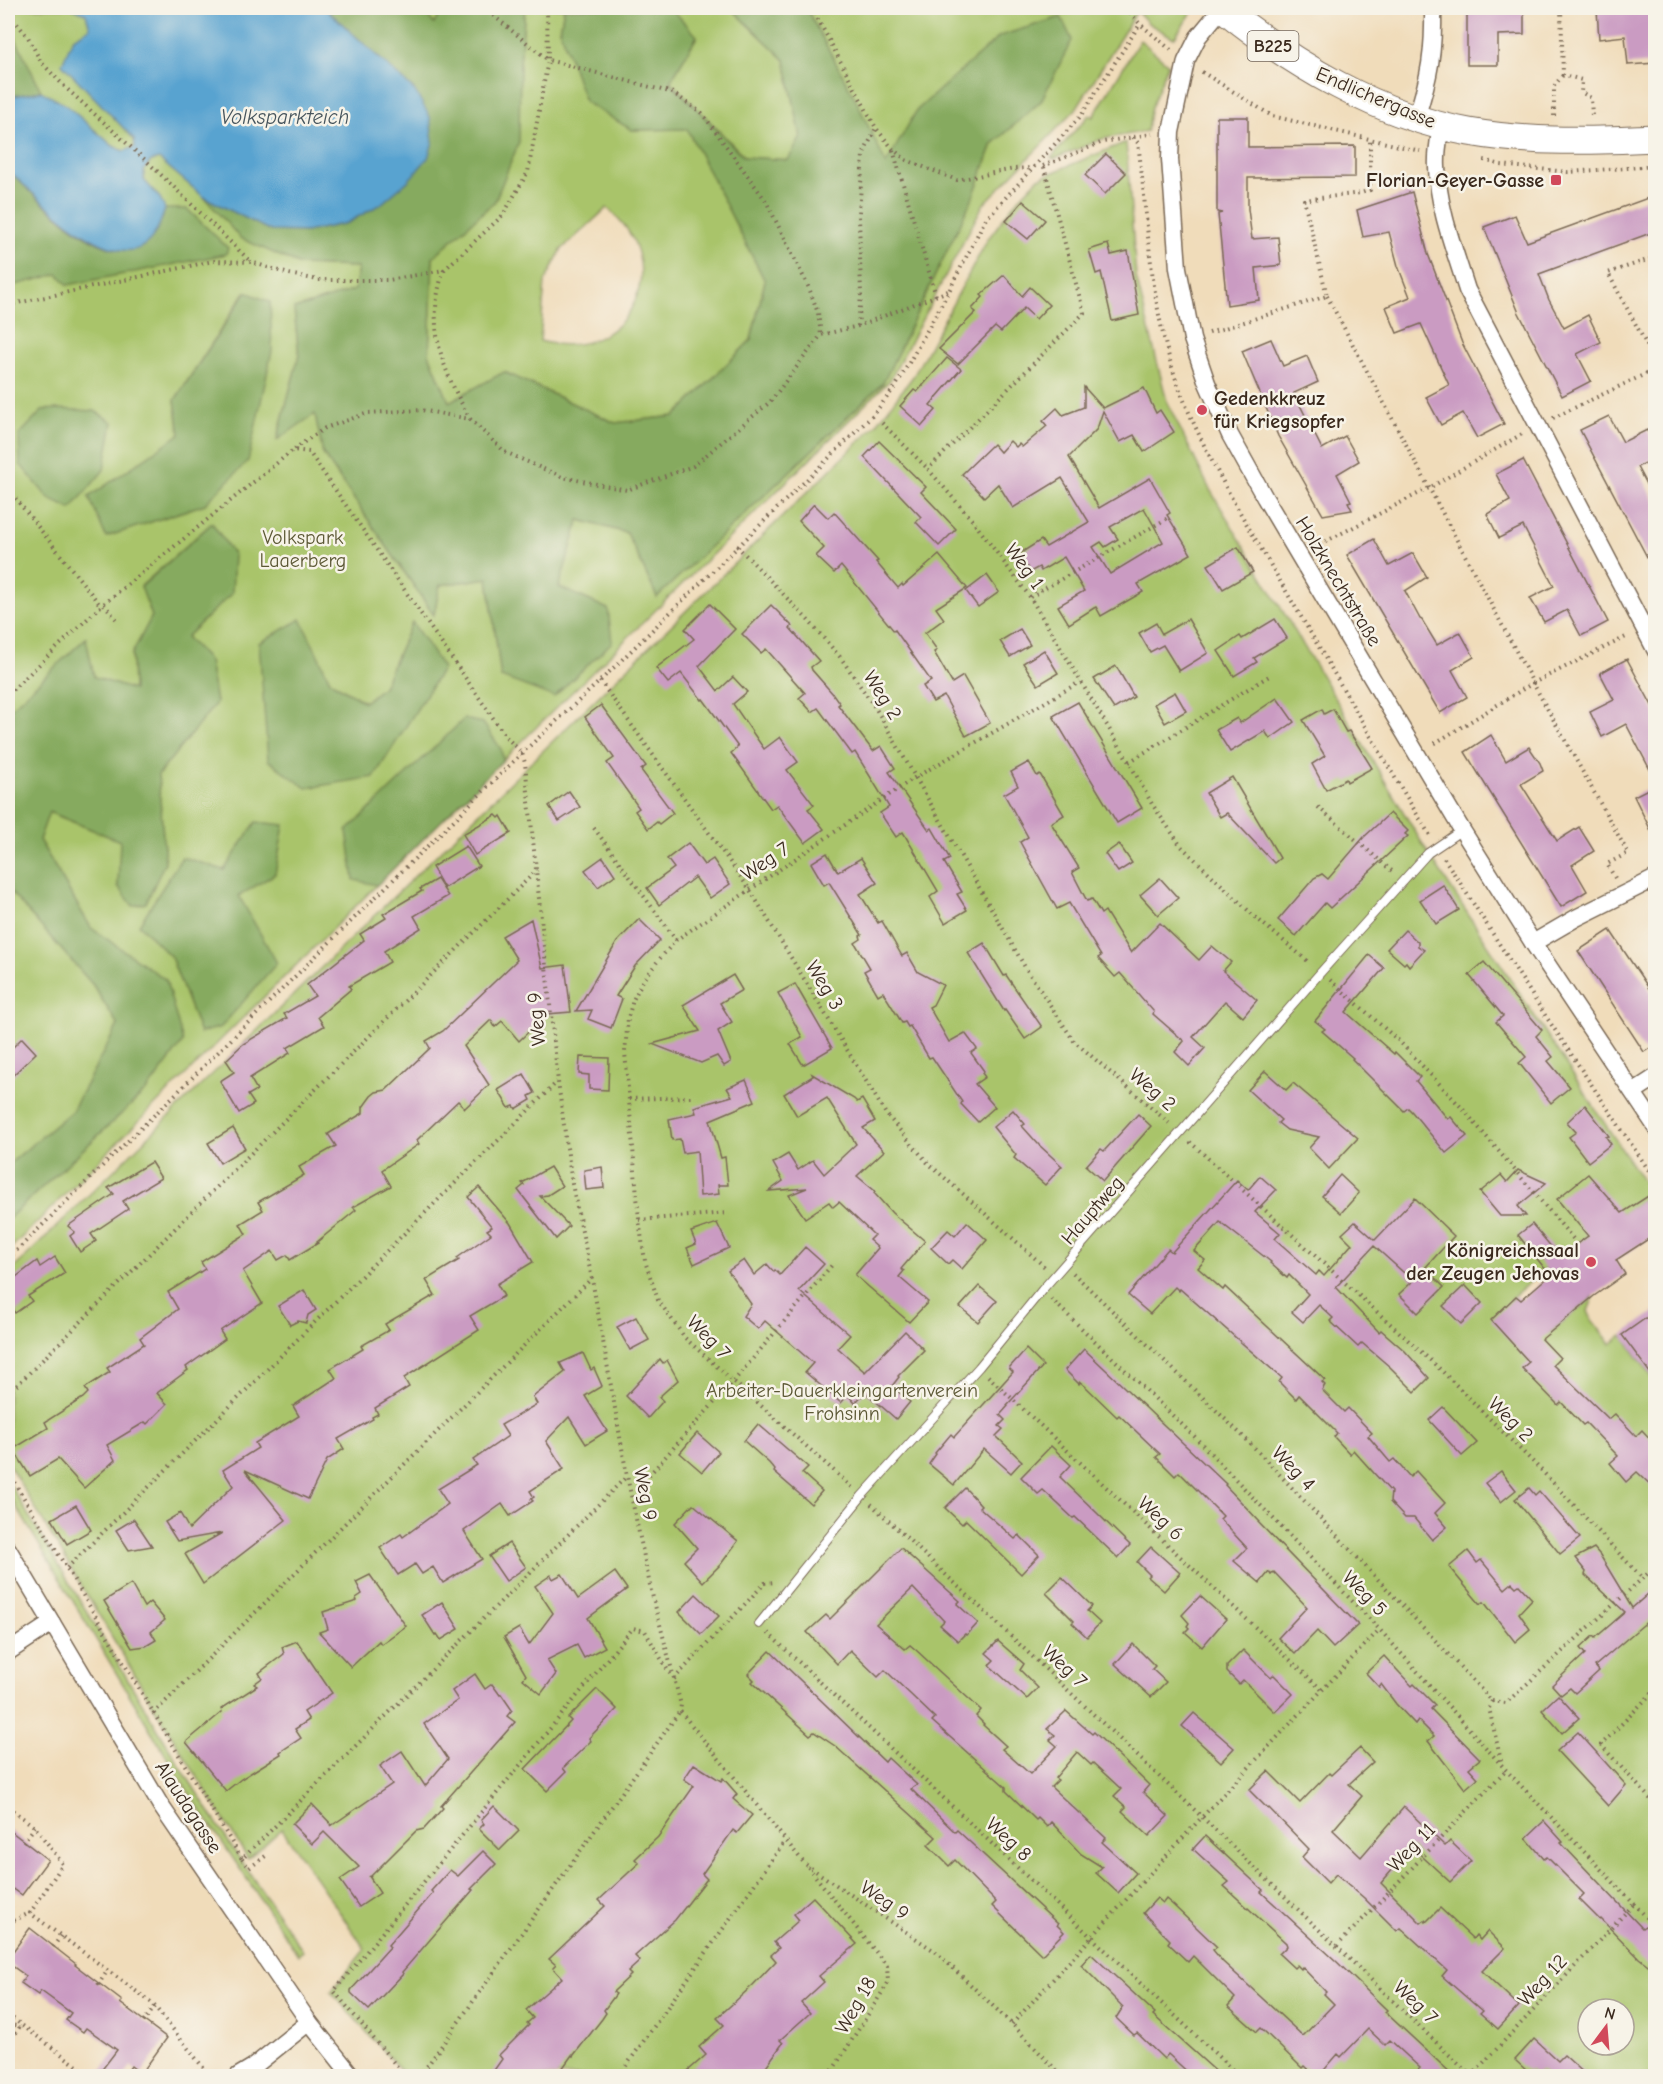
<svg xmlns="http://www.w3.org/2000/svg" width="1663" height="2084" viewBox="0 0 1663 2084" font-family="'Comic Neue',sans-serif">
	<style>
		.green { fill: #a9c46b; stroke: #727744; stroke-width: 1.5; fill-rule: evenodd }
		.forest { fill: #86aa5f; stroke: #606a3e; stroke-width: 1.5 }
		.water { fill: #59a3d0; stroke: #4a6677; stroke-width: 1.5 }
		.building { fill: #ca9bc2; fill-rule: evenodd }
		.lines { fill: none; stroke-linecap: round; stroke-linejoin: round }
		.service-casing { stroke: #7a6855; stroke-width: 10 }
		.minor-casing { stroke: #7a6855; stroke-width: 19 }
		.primary-casing { stroke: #7a6855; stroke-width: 29 }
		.path { stroke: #7a6855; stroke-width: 4; stroke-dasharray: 1.5 4.5; stroke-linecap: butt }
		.service { stroke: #fff; stroke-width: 8 }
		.minor { stroke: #fff; stroke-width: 16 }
		.primary { stroke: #fff; stroke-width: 27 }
		.poi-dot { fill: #d1495b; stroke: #f7f3e8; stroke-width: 2 }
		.labels { text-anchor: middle; stroke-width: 5; stroke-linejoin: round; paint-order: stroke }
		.shield { fill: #f7f3e8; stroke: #73665b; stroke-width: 1.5 }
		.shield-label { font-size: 18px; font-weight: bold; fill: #3b2a1e }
		.street-label { font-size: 20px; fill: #3b2a1e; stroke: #f7f3e8 }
		.poi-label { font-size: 20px; font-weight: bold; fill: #3b2a1e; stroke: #f7f3e8; text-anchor: end }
		.park-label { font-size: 20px; fill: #5c5835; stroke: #f7f3e8 }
		.water-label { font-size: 21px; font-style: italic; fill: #46545c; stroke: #f7f3e8 }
	</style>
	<rect width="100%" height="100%" fill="#f7f3e8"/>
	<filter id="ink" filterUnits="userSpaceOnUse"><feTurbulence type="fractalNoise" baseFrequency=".0167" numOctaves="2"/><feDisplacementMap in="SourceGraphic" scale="12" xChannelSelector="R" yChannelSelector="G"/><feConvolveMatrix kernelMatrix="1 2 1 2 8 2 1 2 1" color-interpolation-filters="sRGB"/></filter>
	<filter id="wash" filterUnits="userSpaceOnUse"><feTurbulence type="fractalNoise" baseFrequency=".008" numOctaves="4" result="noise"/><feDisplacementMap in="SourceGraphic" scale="24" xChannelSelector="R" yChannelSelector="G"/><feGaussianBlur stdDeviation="1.35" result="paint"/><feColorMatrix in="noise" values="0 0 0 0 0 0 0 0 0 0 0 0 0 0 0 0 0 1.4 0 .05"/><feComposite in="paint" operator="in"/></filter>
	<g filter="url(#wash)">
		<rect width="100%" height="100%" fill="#f0dcba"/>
		<!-- green -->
		<g class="green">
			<path d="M8,8h63l15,6 4,14 -27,36 71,75 1,8 -11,4 -11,-5 -47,-41 -52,-9 -6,4z"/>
			<path d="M422,8h21l-9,16z"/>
			<path d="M525,8h39l-4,23 72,99 55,-1 78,152 -14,59 -76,76 -60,7 -110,-51 -56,30 -20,-48 4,-97 62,-56 25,-138zM607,208c71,57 21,157 -67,133l5,-59 16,-32z"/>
			<path d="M671,8h63v2l51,50 16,77 -12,23 -44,-3 -75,-76 27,-44z"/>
			<path d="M806,8h383l4,3 -19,27 -25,-14 -12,-13 -61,98 -93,96 -93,175 -387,380 -495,491v-32l140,-130 18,-109 -75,-52 -52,-88 9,-28 73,29 -3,45 47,-24 -7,-87 58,-72 -7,-42 -23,-24 46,-44 -20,-70 -71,63 11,30 -20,38 1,36 -39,-13 -9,-38 -77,72v-541l32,31 120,-3 -16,-18v-10l7,-9 8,-2 45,38 37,41 59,27 58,2 -3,23 -61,19 5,46 -22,84 38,-26 8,41 110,160 7,-29 48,-7 13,99 107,-68 -49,-22 20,-67 48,13 30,64 226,-214 89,-184 21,-55 48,-43 -124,9 -31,55 -30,-65zM245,292l24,10 -64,202 -116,-7 91,-63 -5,-34zM301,620l29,61 35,21 18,-15 29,-65 -38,155zM256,822l-17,73 -39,138 -29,-76z"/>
			<path d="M1140,40l28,24 -18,47 -3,20 -45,8 -48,20 -3,-1 38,-43 4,2z"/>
			<path d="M1126,142l10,135 31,125 42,86 219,365 223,341 -80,54 -60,50 38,35 45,-37 -6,15 4,9 19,24 11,-9 33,46v695h-1249l-75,-84 34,-43 -83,-120 -34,30 -94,-152 -146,-244v-189l868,-849 38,-50 74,-136 26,-35 25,-26zM1588,2009h36v36h-36z"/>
			<path d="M8,889l85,96 25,40 -46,86 -64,54z"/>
			<path d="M8,1481l172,285 55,86 68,99 -5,4 -115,-171 -175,-291z"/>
		</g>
		<!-- forest -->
		<g class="forest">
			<path d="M325,8h97l12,16 9,-16h82l-5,55 -1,79 -24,59 -62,56 -4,97 20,48 55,-30 111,51 60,-7 76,-76 14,-59 -78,-152 -55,1 -47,-28 -25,-71 4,-23h107l26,28 -27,46 74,75 44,3 13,-23 -16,-77 -52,-50 1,-2h72l50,92 30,64 31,-54 83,-74 61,-19 11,23 -31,61 -48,43 -21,55 -89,184 -226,214 -30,-64 -48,-13 -20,67 49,22 4,33 -58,55 -53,-20 -13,-99 -48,7 -6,30 -111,-161 -8,-40 -38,26 22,-85 -5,-46 61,-19 3,-23 -58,-2 -60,-27 -36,-41 67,34 35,1 41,-9 34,-19 27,-23 7,-90z"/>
			<path d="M8,28l5,5 28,58 -27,5 -6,4z"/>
			<path d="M8,170c25,24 71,72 107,79 6,1 12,1 18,1l29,-31 3,-10h22l41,39 -2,6 -158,31 -10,-11 -50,13z"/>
			<path d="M246,292l24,10 2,49 -24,110 -43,43 -99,33 -17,-40 91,-63 -5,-34z"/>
			<path d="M58,409l37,2 18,11 -9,48 -33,39 -22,-10 -29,-35 -1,-29 24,-25z"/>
			<path d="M212,523l22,32 -2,38 -46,44 23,24 7,42 -58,72 7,87 -19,41 -13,3 -15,-20 2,-45 -71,-29 -10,28 52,88 75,52 17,62 -35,47 -140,130v-54l64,-54 46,-86 -25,-40 -85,-96v-178l78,-73 8,39 39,13 -1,-36 20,-38 -11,-29z"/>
			<path d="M301,619l29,62 34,21 19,-15 29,-65 31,46 -69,109 -68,11 -38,-28 -9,-117z"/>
			<path d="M464,719l19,4 18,26 2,11 -126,125 -23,-5 -7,-49z"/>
			<path d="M256,822l28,3 -9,49 -36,22 38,67 -56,64 -21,6 -29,-76 -32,-32 43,-68 42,13z"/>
		</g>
		<!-- water -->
		<path class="water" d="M71,8h254l90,83 15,26 3,25 -5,16 -20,23 -27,23 -34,19 -41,9 -35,-1 -67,-34 -45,-38 -8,2 -7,9v10l16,18 5,11c-5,16 -13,38 -32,41 -39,6 -99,-56 -125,-80v-70l6,-4 27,-5 25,14 47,41 11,5 11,-4 -1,-8 -72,-75 11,-26 17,-10 -4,-14z"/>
		<g id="blocks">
			<!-- building -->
			<g class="building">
				<path d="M1467,8h57v26l-26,1v30h-31z"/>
				<path d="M1623,8h31l2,55 -28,2 -3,-29 -26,3 -2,-29z"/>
				<path d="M1217,117h31v30l107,-1v31l-107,1v31l4,30 26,-2 3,28 -25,3 3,32 -32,5 -9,-91 4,-1 -5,-1z"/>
				<path d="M1106,154l20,19 -21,21 -20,-19z"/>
				<path d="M1412,192l16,62 34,89 42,81 -27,14 -14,-25 -22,12 -15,-28 23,-12 -28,-61 -24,9 -11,-26 24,-10 -12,-31 -9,-34 -26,5 -6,-27z"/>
				<path d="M1656,195v36l-117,43 10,26 15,28 24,-13 13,27 -24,12 14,27 -29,15 -43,-83 -35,-86 31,-12 12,27z"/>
				<path d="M1023,201l22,19 -17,19 -22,-18z"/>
				<path d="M1108,244l3,11 17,-4 11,64 -27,6 -11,-49 -5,2 -7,-24z"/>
				<path d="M1004,275l18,21 8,-9 19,18 -13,14 -12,-11 -23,24 -6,-5 -37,37 -19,-15 37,-37 -4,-3 11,-12 -2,-2z"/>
				<path d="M1271,339l12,27 24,-10 11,26 -24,11 28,56 23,-13 14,25 -22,13 14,27 -3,1 4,8 -29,5 -45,-79 -36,-85z"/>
				<path d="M947,358l14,11 -31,36 6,5 -14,16 -22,-20 14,-16 3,2z"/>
				<path d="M1084,387l19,21 41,-20 12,25 4,-3 14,22 -30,20 -10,-17 -14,7 -17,-31 -6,18 -28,28 30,51 51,-30 20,35 -3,2 24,39 -53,30 5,8 -42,24 -5,-9 -2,1 -25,16 -11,-18 26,-15 -20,-34 -23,14 -2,-4 -9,5 -11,-18 22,-14 5,7 43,-25 -27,-44 -49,30 -15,-24 -14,13 -22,-23 31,-30 7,8 10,-11 6,6 3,-3 3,3 25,-21 -4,-5 14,-13 6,7 21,-8zM1144,508l19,34 -53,32 -17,-27 8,-5 4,5 13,-8 -8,-12z"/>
				<path d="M1609,416l14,26 24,-12 9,15v13l-19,9 19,36v71l-76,-144z"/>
				<path d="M879,441l47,46 -5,5 35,37 -17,17 -23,-24 5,-5 -57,-60z"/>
				<path d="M1523,460l85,162 -27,14 -14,-26 -23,12 -14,-24 24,-12 -31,-60 -24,12 -12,-24 23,-13 -14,-27z"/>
				<path d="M814,504l14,14 6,-6 44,49 -2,1 22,26 4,-4 1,2 36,-31 28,33 -31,20 8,11 -19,14 12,17 -3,2 18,31 11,-7 27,47 -24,13 -22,-40 -11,6 -10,-16 8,-5 -36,-51 -1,1 -53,-65 -7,7 -18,-17 8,-8 -25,-27z"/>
				<path d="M1374,539l15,27 24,-13 14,24 -22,14 15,28 2,1 15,25 23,-13 14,25 -22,13 15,27 -27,16 -93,-158z"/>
				<path d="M1238,547l15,25 -30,17 -15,-24z"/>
				<path d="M987,575l12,17 -21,15 -12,-16z"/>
				<path d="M710,604l25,25 -36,37 19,25 15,-14 14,15 -14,12 31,45 16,-12 18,25 -11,8 27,35 -6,4 16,20 -19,14 -28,-38 -6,4 -40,-56 7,-6 -35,-48 -1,1 -21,-27 -13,10 -12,-15 38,-29 -9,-10z"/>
				<path d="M771,605l21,21 -2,2 29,33 -8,6 1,3 21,24 7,10 -2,1 35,46 8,-5 14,22 -6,4 40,58 3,-2 18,31 -6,3 18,30 -5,2 10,16 -22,13 -15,-26 8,-6 -35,-59 -7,5 -16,-24 9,-6 -34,-55 -3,2 -34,-46 -6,4 -13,-14 6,-5 -39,-44 -5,4 -19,-19z"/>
				<path d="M1188,619l20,34 -29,18 -16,-26 -13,7 -11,-19 17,-10 6,11z"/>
				<path d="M1275,619l12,19 -33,20 3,4 -23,14 -16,-25 22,-15 2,3z"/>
				<path d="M1020,629l10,16 -20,12 -10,-16z"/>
				<path d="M1044,650l14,23 -20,12 -15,-22z"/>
				<path d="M1627,659l29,54v68l-30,-57 -24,13 -12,-25 24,-12 -14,-27z"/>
				<path d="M1116,666l18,31 -20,12 -20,-30z"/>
				<path d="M1175,692l11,19 -21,12 -11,-19z"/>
				<path d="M1277,698l17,24 -24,17 -5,-8 -35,21 -14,-22 21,-12 3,5z"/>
				<path d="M1078,702l64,106 -25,15 -64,-107z"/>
				<path d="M601,705l45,61 -5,4 32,43 -14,11 -2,-2 -9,7 -13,-18 4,-3 -32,-45 7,-5 -29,-41z"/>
				<path d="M1322,709l2,5 9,-5 13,23 3,-1 23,37 -25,14 -1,-3 -20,11 -14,-26 13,-8 -22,-36z"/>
				<path d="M1491,735l15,26 23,-14 11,16 3,8 -22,13 36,57 22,-14 15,24 -22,14 15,26 -26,16 -96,-155z"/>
				<path d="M1029,762l8,14 3,-2 24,41 -13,8 28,45 -7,4 15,29 5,-2 9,15 4,-3 26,42 29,-30 39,37 13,-14 19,16 -8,9 34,29 -14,17 -18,-16 -32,36 12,11 -16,18 -14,-14 9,-11 -31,-27 1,-2 -34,-39 -5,4 -17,-19 3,-2 -32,-53 -12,6 -37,-67 8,-5 -24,-43 14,-8 -7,-14z"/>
				<path d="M1232,777l48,81 -6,5 -47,-50 -7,4 -14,-24z"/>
				<path d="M1656,785v56l-22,-45z"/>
				<path d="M569,791l11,16 -21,14 -10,-15z"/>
				<path d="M1390,813l18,18 -3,3 3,2 -78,72 -5,-5 -29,33 -18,-16 36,-42 8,-4 6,5 36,-42z"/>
				<path d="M496,815l3,3 2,-2 10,17 -36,22 -12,-21z"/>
				<path d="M688,843l16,22 9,-6 17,25 -20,14 -15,-21 -36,28 -12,-17 27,-20 -7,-9z"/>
				<path d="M1119,844l13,19 -14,9 -13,-18z"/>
				<path d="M466,846l13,20 -35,22 -12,-21z"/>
				<path d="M827,853l11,19 23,-14 16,25 -17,11 18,29 4,-2 20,35 5,-3 11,19 25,13 -10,20 -4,2 20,35 16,-9 12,16 -6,4 13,18 -2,2 3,4 -10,7 20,23 -17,15 -17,-18 1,-2 -30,-45 -3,1 -19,-32 -2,1 -3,-5 -3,1 -19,-31 -5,3 -14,-24 6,-3 -15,-25 6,-4 -1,-3 2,-1 -33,-53 -5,3 -13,-22z"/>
				<path d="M603,857l12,18 -17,12 -13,-17z"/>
				<path d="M1160,878l18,20 -20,17 -18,-20z"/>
				<path d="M437,879l11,17 -34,20 7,12 -37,23 6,11 -41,24 2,3 -33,28 6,9 -37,22 3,5 -40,25 7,12 -9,5 6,9 -15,9 -19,-32 14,-9 -8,-12 17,-16 44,-26 -3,-4 31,-18 -8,-11 57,-45 -4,-6 26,-16 -3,-4 39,-23 -2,-2z"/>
				<path d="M1443,885l16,25 -23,14 -16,-24z"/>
				<path d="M531,919l11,49 23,-3 6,47 -24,2 -28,27 -17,-20 -7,6 -4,-7 -27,26 25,39 -24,23 -7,-7 -41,39 2,4 -37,26 9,16 -38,21 3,3 -39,32 1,1 -28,17 -3,-5 -9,5 -6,-9 -29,20 19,32 -42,28 5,8 -39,28 2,3 -31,23 10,11 -20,20 -2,-2 -38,23 8,15 -31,28 -26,-29 -28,17 -17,-27 35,-21 -3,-6 38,-24 5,-5 -3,-5 25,-16 -3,-4 37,-24 -4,-6 38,-29 -10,-17 37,-23 -4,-7 45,-28 -6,-10 23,-14 -5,-8 46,-27 -5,-8 37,-21 -8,-12 35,-21v-6l8,-11 5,-4 10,-2 44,-42 -4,-7 17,-10 74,-71 -15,-24z"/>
				<path d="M639,919l21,21 -25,26 -19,30 6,3 -11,29 -23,-9 4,-9 -16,1 41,-69z"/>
				<path d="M1405,930l13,12v4l6,4 -15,16 -3,-4 -2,2 -17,-15z"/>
				<path d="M1610,930l46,69v45l-12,8 -66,-101z"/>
				<path d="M984,943l20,33 2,-1 36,52 -17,12 -20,-29 -1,1 -36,-58z"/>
				<path d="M1369,955l15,13 -38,44 48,42 1,-2 25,25 -4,4 32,38 3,-2 16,19 -21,17 -34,-41 -4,-4 -4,3 -52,-52 1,-1 -31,-27 3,-2 -10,-8z"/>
				<path d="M1484,962l58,68 -6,6 17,21 -5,4 22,26 -19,16 -32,-40 7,-6 -30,-35 7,-6 -34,-41z"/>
				<path d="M733,975l9,15 -22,13 12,19 -14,9 13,31 -7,4 -7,-10 -16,7 -49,-19 48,-13 -17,-26z"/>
				<path d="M795,984l37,64 -29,17 -13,-21 12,-7 -24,-44z"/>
				<path d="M22,1038l14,15 -28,27v-28z"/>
				<path d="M580,1057l29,1 -1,32 -19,-1v-14l-10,-1z"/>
				<path d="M1265,1071l21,19 7,-7 65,55 -29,31 -20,-21 10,-11 -32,-7 -9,-7 3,-3 -33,-30z"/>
				<path d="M524,1074l11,19 -6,3 2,4 -15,9 -2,-3 -5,2 -11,-18z"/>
				<path d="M812,1074l42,25 3,3 5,-3 13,22 -12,7 21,23 -27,25 18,15 -1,2 18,20 33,28 -24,28 3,2 -5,6 29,25 -19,20 -54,-47 23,-27 -9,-8 5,-5 -35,-33 -6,5 -4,-5 -24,16 -16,-23 18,-7 -38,3 14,-10 -10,-18 15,-9 10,16 15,-10 11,14 32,-30 -29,-46 -30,18 -13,-22 29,-18z"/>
				<path d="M746,1080l9,21 -45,19 11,38 4,-1 3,28h-10l1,9 -19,2 -3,-45 -14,2 -3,-14 -8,1 -3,-21 27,-6 -2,-6 38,-11 -5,-8z"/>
				<path d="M1585,1105l24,31 -3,1 5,7 -23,18 -19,-25 7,-5 -9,-10z"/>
				<path d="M1013,1110l12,14 -3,2 17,19 23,21 -17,19 -31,-27 2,-3 -23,-28z"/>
				<path d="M1138,1114l13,12 -48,55 -17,-15 15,-17 3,2z"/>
				<path d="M233,1128l12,20 -25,15 -12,-20z"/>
				<path d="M151,1162l10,16 -38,23 5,8 -37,25 5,7 -16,11 -10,-16 5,-4 -7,-6 46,-32 -6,-6z"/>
				<path d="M550,1167l12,19 -14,9 -8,1 29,30 -13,13 -38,-49 6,-5 -2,-2z"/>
				<path d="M602,1167l2,21 -18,2 -2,-20z"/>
				<path d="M1518,1170l28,13 -28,23 8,10h-26l-20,-24 21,-17 6,7z"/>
				<path d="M1588,1174l34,39 34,-22v43l-40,26 9,14 -31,22 -52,43 18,19 -7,7 56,54 6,-5 21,22 6,-6 14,15v45l-19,-18 -11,10 -16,-19 8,-7 -32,-33 -3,2 -22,-23 -3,3 -36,-37 7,-6 -38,-42 25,-24 5,4 29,-25 -32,-40 14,-11 27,32 29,-20 -31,-37z"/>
				<path d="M1340,1175l19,18 -18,20 -19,-17z"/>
				<path d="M1260,1176l16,14 -21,22 25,21 -5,6 41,36 3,-4 5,5 28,-32 -10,-10 13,-12 20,18 40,-42 39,38 -29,32 19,19 -26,26 -19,-19 14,-13 -39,-35 -38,41 43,45 2,-2 24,21 24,27 -14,14 -25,-25 -28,-24 -4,4 -28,-26 3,-3 -14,-13 -16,17 -11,-10 16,-18 -19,-19 -2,3 -17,-15 1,-1 -51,-40 -26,29 11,9 -7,8 25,22 2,-3 100,93 -3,2 3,3 -3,5 22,22 4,-4 24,25 -4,3 22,26 4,-3 16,18 6,-6 29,32 -10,10 12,14 -15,13 -18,-22h-9l-15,-16 1,-10 -38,-42 -3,4 -16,-17 3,-4 -38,-38 -3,4 -17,-17 3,-4 -102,-89 -1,2 -4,-4 -25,27 -22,-19 40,-46 4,3 65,-72 11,10z"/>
				<path d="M479,1187l31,36 23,39 -36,22 7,12 -34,20 9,14 -75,48 5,9 -34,21 3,6 -6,3 1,2 -35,20 6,10 -17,11 -19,39 -63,-29 41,50 -83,64 -18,-30 37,-21 -45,8 -12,-19 15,-9 9,16 44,-43 -10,-16 35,-22 -3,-5 44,-27 -6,-10 43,-28 -6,-9 33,-20 -2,-3 28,-16 -4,-6 50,-29 -9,-15 33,-20 -2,-2 34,-24 -4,-4 5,-3 -24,-30z"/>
				<path d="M967,1222l20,18 -25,29 -10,-9 -4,4 -17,-16 17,-18 7,6z"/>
				<path d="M717,1223l12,25 -35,16 -7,-16 9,-4 -5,-12z"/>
				<path d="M805,1247l19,17 -25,27 51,44 -12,13 27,24 40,-41 19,19 -26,26 1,1 -7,9 18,16 -14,17 -31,-27 -10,11 -7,-8 -7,8 -36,-31 8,-9 -48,-42 -7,8 -15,-13 8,-12 -23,-33 16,-11 10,15 13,-11 7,8 1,-2 5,5z"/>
				<path d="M55,1257l10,16 -37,23 4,5 -17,12 -7,-9v-21l29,-22 3,6z"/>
				<path d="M1465,1285l17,18 -21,21 -18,-18z"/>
				<path d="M979,1286l18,15 -19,21 -18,-15z"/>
				<path d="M304,1290l12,20 -8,5 -2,8 -8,-2 -8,4 -12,-19z"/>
				<path d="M1656,1311v70l-34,-46z"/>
				<path d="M636,1317l13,23 -19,10 -13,-23z"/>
				<path d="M1026,1349l17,17 -36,39 1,1 -8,9 5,5 -6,6 4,3 -7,7 26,25 -11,12 -27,-24 -30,36 -25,-21 7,-10 -1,-1 16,-19 3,3 59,-65 -4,-4z"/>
				<path d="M1084,1349l142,135 -1,1 34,36 -1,1 100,103 -25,23 -16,-17 -22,23 -17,-16 29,-31 -33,-35 -3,3 -2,-3 -9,11 -26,-22 13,-13 -27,-29 3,-3 -44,-44 -4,4 -19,-19 4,-3 -41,-39 -2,2 -32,-31 -5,-4 -1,2 -14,-14z"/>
				<path d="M583,1353l8,17 3,-2 8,18 -17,10 22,35 -21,13 -17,-27 -23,24 18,28 -34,22 4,6 -3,2 2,2 -23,15 -8,-12 -38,27 18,28 -39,24 -10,-16 -11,7 -7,-10 -17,11 -18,-27 21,-14 2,3 45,-33 -10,-15 39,-24 -4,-5 35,-24 -7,-11 36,-21 -4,-7 32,-25 -5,-9z"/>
				<path d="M660,1359l3,4 4,-3 11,20 -19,17 4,4 -15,17 -22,-22z"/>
				<path d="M1443,1407l34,36 -15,13 -33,-36z"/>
				<path d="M758,1424l50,43 -6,6 20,18 -11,13 -37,-32 1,-2 -6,-7 -25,-22z"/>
				<path d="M697,1433l22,19 -17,20 -22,-19z"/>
				<path d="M1051,1446l20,19 -11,12 70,68 -12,13 -43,-41 -2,1 -30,-28 -5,4 -17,-17z"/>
				<path d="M1501,1471l15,19 -15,12 -16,-19z"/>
				<path d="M965,1488l16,17 -2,2 36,32 4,-4 20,20 -18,19 -55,-54 -4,4 -17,-16z"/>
				<path d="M1529,1488l6,7 4,-4 41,47 -20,16 -45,-55z"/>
				<path d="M693,1504l45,37 -17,23 -18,18 -19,-21 13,-13 -22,-25z"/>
				<path d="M76,1505l15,25 -24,14 -15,-25z"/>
				<path d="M134,1519l18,27 -23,4 -13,-20z"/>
				<path d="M509,1543l17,24 -20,14 -17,-25z"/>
				<path d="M1151,1547l29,26 -16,18 -16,-14 2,-2 -13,-13z"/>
				<path d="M901,1548l59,53 -3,3 21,19 -11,12 -2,-1 -7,7 -18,-16 4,-4 -31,-33 -37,36 29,25 5,-4 6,5 65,60 -5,6 8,8 -1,1 23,21 -4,3 28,25 27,-28 -7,-6 5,-5 -8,-6 19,-18 26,23 2,-2 55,53 -6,7 25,24 -19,20 -27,-25 4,-4 -12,-11 7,-7 -28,-26 -2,2 -14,-13 -22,26 3,2 -7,7 55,51 -4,4 34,31 -18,20 -22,-20 6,-6 -21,-13 -30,-32 -4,5 -9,-9 -2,2 -30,-29v-4l-74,-66 3,-3 -50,-48 -7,7 -28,-27 -13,14 -30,-32 19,-17 4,4z"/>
				<path d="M1594,1548l6,7 32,53 24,-21v27l-61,52 4,5 -24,22 -5,-5 -9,7 -9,-10 33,-31 -5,-6 13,-12 2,2 30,-26 -40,-37 1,-3 -11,-14z"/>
				<path d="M1468,1551l9,12 4,-3 24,29 7,-6 4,4 3,-2 13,14 -13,14 11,16 -15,13 -31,-40 -4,2 -31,-37z"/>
				<path d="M615,1572l12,17 -39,29 17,29 -21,11 -7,-13 -30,15 9,14 -15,20 -18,-15 3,-4 -22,-38 15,-9 10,17 24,-32 -18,-27 16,-11 2,4 9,-5 16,25z"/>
				<path d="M370,1575l36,51 -25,18 -2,-3 -28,26 -32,-35 9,-3 -5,-17 34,-11 -1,-3 6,-4 -6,-12z"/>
				<path d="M1062,1577l30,29 -5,5 13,12 -13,14 -15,-14 2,-2 -28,-28z"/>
				<path d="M131,1584l13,23 6,-5 15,18 -14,12 5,8 -10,6 -14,2 -28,-47z"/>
				<path d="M696,1594l23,22 -18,18 -22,-22z"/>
				<path d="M1200,1596l26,23 -24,28 -17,-15 4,-4 -2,-2 2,-3 -7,-8z"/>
				<path d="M442,1602l17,27 -18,11 -4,-6 -2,1 -13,-20z"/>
				<path d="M297,1641l35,52 -28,19 5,8 -14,9 6,9 -21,14 1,2 -40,25 -15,12 -40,-49 36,-30 -1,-3 36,-23 -3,-2 8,-6 -3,-5 25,-19 -2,-7z"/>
				<path d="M998,1641l26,23 -4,6 18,18 -11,11 -38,-34 5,-5 -8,-7z"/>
				<path d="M1133,1644l22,22 -3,3 14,13 -15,15 -36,-33z"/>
				<path d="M1243,1650l28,28 3,-3 19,19 -18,18 -32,-32 -4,4 -12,-12v-6z"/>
				<path d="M770,1651l115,111 3,-4 29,27 -6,4 44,43 2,-2 101,94 -1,1 7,7 -22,23 -50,-49 4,-4 -41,-42 -6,6 -21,-21 8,-8 -101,-91 -21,-14 -4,3 -58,-53 2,-2 -6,-6z"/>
				<path d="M1384,1656l28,30 2,-2 21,21 -4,4 49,50 -11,9 9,10 -13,11 -37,-48 6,-5 -16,-16 -3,4 -19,-20 -15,-20 -2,3 -13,-14z"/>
				<path d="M475,1674l10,15 7,-5 8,11 1,-1 11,16 -5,6 8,6 -74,84 2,2 -19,21 -8,2 -46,46 -1,-1 11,17 -21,14 -19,-27 19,-13 -35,-35 -12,12 -20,-20 20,-20 20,21 -1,1 61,-42 -12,-18 22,-15 23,35 23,-27 -24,-35 34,-24 -6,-9z"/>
				<path d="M597,1689l20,20 -28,29 2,3 -28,27 3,4 -19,19 -22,-22 46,-48 -3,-3z"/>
				<path d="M1558,1695l21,23 -17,15 -20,-23z"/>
				<path d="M1194,1713l40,35 -13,14 -39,-36z"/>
				<path d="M1578,1732l48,53 -18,21 -51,-55z"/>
				<path d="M1360,1748l13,14 -24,22 13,12 -29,34 28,27 43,-50 41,39 5,-5 21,20 -21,21 -38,-35 -31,36 40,40 4,-3 1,2 14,-14 33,31 3,-4 4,5 8,-9 17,17 -23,23 37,35 -21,23 -18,-16 2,-2 -40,-35 5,-6 -46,-42 -4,3 -33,-33 -28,-24 -8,9 -26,-26 7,-8 -40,-41 -1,1 -19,-19 19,-19 32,32 29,-30 2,2z"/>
				<path d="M694,1764l27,17 2,-3 14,16 -4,5 19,16 -15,18 -4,-3 -31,44 5,5 -32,41 -40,36 5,5 -12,11 3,3 -18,17 3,2 -12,16 2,3 -4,6 -29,37 -1,-1 -15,21h-67l12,-17 -3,-4 30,-30 -2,-2 6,-5 -7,-8 36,-32 -9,-10 3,-3 -7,-6 56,-53 -6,-6 40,-37 -4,-4 23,-22 36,-51 -10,-7z"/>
				<path d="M494,1806l25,25 -19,19 -21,-21 5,-5 -3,-4z"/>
				<path d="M1544,1821l19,21 -2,1 81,85 3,-2 11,11v34l-17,-13 -38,-39 -1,1 -21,-21 5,-5 -37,-37 -3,2 -18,-21z"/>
				<path d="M8,1829l40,31 -26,35 -14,-10z"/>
				<path d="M1205,1836l58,54 -2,2 75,69 51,49 -2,2 69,64h-42l8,-8 -30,-28 -5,5 -17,-16 -27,28 -3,-3 -19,22h-4l-11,-10 -2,2 -41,-40 -4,4 -29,-26 7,-8 -42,-42 -5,6 -20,-19 2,-3 -27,-27 14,-15 6,5 3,-4 7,6 44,42 -4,3 10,12 80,74 31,-32 -10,-10 2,-2 -24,-25 -1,2 -4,-4 -3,3 -15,-14 8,-8 -1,-3 -62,-57 5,-4 -36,-33z"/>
				<path d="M483,1851l13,13 -25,25 2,1 -71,82 1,2 -34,36 -18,-17v-3l39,-43 -2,-2 45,-52 -2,-2 19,-21 8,6z"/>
				<path d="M813,1897l44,47 -38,32 5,6 -23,21 9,10 -30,27 3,3 -24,33h-77l24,-21 -7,-8 25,-22 -7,-7 36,-33 23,-24 -5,-6 8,-7 -5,-6 25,-22 -5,-6z"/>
				<path d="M30,1928l46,36 -1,1 47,36 -2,2 47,35 -26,36 -10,-8 -7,10h-27l20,-26 -31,-22 -3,4 -17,-12 5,-7 -30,-22 -3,4 -17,-12 5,-7 -18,-13v-5z"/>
				<path d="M1091,1954l64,59 -2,2 68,61h-29l-24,-22 -4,5 -27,-26 -3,2 -18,-17 7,-11 -42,-42z"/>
				<path d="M1534,2039l24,22 6,-6 23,21h-44l3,-3 -5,-4 -6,6 -5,-5 -2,2 -13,-12z"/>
			</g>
		</g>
	</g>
	<g filter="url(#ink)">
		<use href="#blocks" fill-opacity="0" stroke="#7a6855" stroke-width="1.5"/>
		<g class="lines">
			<!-- service casing -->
			<g class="service-casing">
				<path id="service" d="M759,1624l103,-128 117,-129 63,-77 279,-318 107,-119 34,-23"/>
			</g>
			<!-- minor casing -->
			<g class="minor-casing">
				<g id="minor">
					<path d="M1222,8l-24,29 -12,24 -15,71 -1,27 8,109 14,71 15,44 23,52 35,63 197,332 71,113 123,184"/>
					<path d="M1416,118c14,-42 18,-67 17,-110"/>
					<path d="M1441,126c-2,13 -5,27 -4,41 1,42 18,84 30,123l189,361"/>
					<path d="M1533,943l43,-25 80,-40"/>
					<path d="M1633,1092l23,-15"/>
					<path d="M8,1549l153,257 148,216 43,54"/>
					<path d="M8,1652l44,-29"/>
					<path d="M238,2076l15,-9 56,-45"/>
				</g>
			</g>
			<!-- primary casing -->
			<g class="primary-casing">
				<path id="primary" d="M1223,8c69,56 156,108 246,124 62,11 124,9 187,6"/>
			</g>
			<!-- path -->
			<g class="path">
				<path d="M484,8l64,52 125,33 29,20 64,88 43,87 9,25 3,22"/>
				<path d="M812,8l64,120 17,21 13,11 51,20 57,-11 18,-1"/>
				<path d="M1126,8l14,16 31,26"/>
				<path d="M1561,8l2,67 19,5 -1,12 10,6 1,19"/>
				<path d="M8,16l7,5 13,16 13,25 25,26 88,80 97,94"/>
				<path d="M1202,72l70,44 148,35"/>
				<path d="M1554,116v-30l9,-11"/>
				<path d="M1133,137l5,6c11,83 11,162 40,242 28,75 72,144 112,213 47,79 92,160 141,239"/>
				<path d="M893,150l43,146"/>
				<path d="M1484,160l17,5 67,7 88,-6"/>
				<path d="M1043,166l60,-24 49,-8"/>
				<path d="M1044,167l40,146 -156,156 45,52 57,76 99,165 23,42 29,42 74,71 55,46"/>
				<path d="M1656,257l-48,16 48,89"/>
				<path d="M444,270c-20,57 -1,100 26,149"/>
				<path d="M1327,296l206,387 -101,62"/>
				<path d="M8,305l205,-44 38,1 38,12 29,6h71l55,-10 59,-55 25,-43 20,-112 -1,-52"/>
				<path d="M858,326l3,-30 -2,-82 4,-59 13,-27"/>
				<path d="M1209,333l118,-37 -23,-96 57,-7 9,-3v-49"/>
				<path d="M1553,418l103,-49"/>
				<path d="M882,423l46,46"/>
				<path d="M294,449l31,-21 43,-15 53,-3 49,9 35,33 57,25 65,13 66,-24 77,-64 51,-67 37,-9 90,-35"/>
				<path d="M8,489l93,117"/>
				<path d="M737,546l70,73 34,39 35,51 149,258 49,74 95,82"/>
				<path d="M1315,547l114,-59 93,-54"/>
				<path d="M1030,597l138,-79"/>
				<path d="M104,604l12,15"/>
				<path d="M600,681l150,209 136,224 41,48 118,105"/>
				<path d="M8,694l93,-88 192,-156 16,2 198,286 15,15 3,10 33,319 14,102 20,95 35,197 24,114 30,115 -1,6 125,153 131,88 76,72 50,52"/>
				<path d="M1129,762l140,-86"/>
				<path d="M1318,807l75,65"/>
				<path d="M594,828l82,112"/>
				<path d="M1444,858l101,157 107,160 3,13"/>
				<path d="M1615,878l-8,-14 21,-11 -95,-170 95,-47"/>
				<path d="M1330,980l69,61 63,67 113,133"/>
				<path d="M629,1099l63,-2"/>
				<path d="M1190,1142l251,228 102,102 100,107"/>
				<path d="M639,1220l89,-7"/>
				<path d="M8,1259l514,-506 78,-72 273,-266 23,-29 53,-95 36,-71 94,-102 61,-94"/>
				<path d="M1073,1273l176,169 243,259"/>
				<path d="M1051,1299l144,138 185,193 126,140 150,157"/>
				<path d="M988,1376l334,314"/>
				<path d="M8,1394l529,-524"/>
				<path d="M8,1472c79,128 155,258 234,387l385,-383"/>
				<path d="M649,1475l84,-93 99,-117"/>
				<path d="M852,1487l-167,-149 -27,-38 -13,-39 -6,-41 -14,-168 3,-34 5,-18 8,-16 16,-22 19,-22 238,-162 166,-96"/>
				<path d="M871,1504l331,313 269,259"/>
				<path d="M67,1568l490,-486"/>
				<path d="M768,1633l471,443"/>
				<path d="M674,1679l91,-96 10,-1"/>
				<path d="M1656,1689l-55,56 55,60"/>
				<path d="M1492,1701l14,2 150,-137"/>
				<path d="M1492,1701l-3,7 12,53"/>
				<path d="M153,1714l438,-435"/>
				<path d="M8,1807l27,20 28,37 -33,49 122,90 58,73"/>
				<path d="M23,1842l12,-15"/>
				<path d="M242,1859l7,9 18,-13"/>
				<path d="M808,1867l79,99 1,17 -59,93"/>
				<path d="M8,1923l22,-10"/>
				<path d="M1337,1946l169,-176"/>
				<path d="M53,1947l8,-11"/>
				<path d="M98,1985l10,-15"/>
				<path d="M8,2015l83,61"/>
				<path d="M143,2022l12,-15"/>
				<path d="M8,2024l12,3"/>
				<path d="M1012,2024l190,-207 177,-187"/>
				<path d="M8,2043l13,-18"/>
				<path d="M405,2076l-71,-85 299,-363 12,3 25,43"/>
				<path d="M420,2076l260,-365"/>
				<path d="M619,2076l166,-235"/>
				<path d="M1471,2076l163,-172"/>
			</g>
			<!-- service -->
			<use href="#service" class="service"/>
			<!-- minor -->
			<use href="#minor" class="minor"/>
			<!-- primary -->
			<use href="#primary" class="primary"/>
		</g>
	</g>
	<!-- markers -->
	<g class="poi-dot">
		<rect x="1550" y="174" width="12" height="12" rx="3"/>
		<circle cx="1202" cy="410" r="6"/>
		<circle cx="1591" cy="1262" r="6"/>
	</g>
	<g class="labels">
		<!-- shield labels -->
		<rect class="shield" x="1247.5" y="31" width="51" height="30" rx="4.5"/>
		<g class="shield-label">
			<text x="1273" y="52">B225</text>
		</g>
		<!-- street labels -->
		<g class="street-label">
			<text transform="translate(1376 97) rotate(23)" y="7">Endlichergasse</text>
			<text transform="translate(1025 566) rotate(54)" y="7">Weg 1</text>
			<text transform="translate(1339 581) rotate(59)" y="7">Holzknechtstraße</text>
			<text transform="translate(883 695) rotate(58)" y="7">Weg 2</text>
			<text transform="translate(765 861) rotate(-34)" y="7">Weg 7</text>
			<text transform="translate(825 985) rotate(59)" y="7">Weg 3</text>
			<text transform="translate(536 1019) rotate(-95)" y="7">Weg 9</text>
			<text transform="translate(1153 1089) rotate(41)" y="7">Weg 2</text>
			<text transform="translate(1092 1210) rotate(-49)" y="7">Hauptweg</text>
			<text transform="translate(709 1337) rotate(46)" y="7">Weg 7</text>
			<text transform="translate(1511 1419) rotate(45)" y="7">Weg 2</text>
			<text transform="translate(1294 1468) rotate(47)" y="7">Weg 4</text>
			<text transform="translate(646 1494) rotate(79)" y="7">Weg 9</text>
			<text transform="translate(1161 1518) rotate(43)" y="7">Weg 6</text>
			<text transform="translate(1365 1593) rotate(46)" y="7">Weg 5</text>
			<text transform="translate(1065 1666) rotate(43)" y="7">Weg 7</text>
			<text transform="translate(189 1807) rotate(57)" y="7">Alaudagasse</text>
			<text transform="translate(1009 1839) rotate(43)" y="7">Weg 8</text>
			<text transform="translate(1411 1847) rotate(-46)" y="7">Weg 11</text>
			<text transform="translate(885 1900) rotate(34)" y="7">Weg 9</text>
			<text transform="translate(1542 1980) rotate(-47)" y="7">Weg 12</text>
			<text transform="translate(1416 2002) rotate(44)" y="7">Weg 7</text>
			<text transform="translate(855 2005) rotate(-60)" y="7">Weg 18</text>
		</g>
		<!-- poi labels -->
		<g class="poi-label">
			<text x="1544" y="187">Florian-Geyer-Gasse</text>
			<text x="1214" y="405" text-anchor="start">Gedenkkreuz<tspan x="1214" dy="23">für Kriegsopfer</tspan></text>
			<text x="1579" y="1257">Königreichssaal<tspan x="1579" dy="23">der Zeugen Jehovas</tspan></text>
		</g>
		<!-- park labels -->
		<g class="park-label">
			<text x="303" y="544">Volkspark<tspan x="303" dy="23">Laaerberg</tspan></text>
			<text x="842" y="1397">Arbeiter-Dauerkleingartenverein<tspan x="842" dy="23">Frohsinn</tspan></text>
		</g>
		<!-- water labels -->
		<g class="water-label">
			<text x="285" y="124">Volksparkteich</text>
		</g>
	</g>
	<!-- margin -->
	<rect width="1663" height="2084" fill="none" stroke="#f7f3e8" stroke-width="30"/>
	<!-- north arrow -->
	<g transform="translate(1606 2027) rotate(16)"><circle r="28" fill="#f7f3e8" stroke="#aca397" stroke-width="1.5"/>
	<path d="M0-4.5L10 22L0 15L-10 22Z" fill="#d1495b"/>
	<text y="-9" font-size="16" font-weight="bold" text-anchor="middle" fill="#3b2a1e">N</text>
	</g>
</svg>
